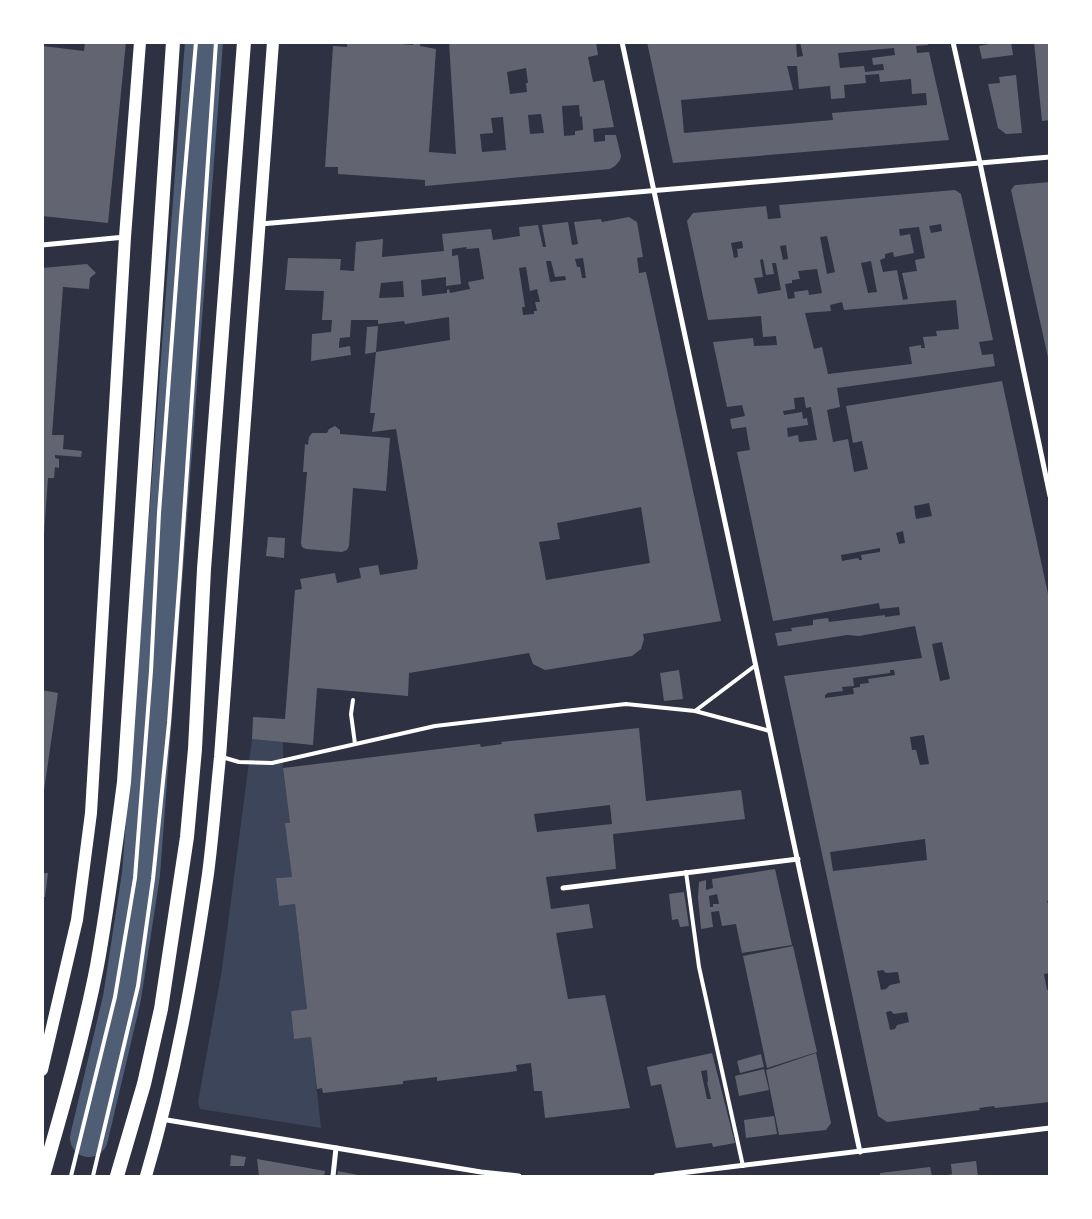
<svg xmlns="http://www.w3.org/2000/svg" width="1092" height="1219" viewBox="0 0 1092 1219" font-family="Raleway,sans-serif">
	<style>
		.green { fill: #3c4559 }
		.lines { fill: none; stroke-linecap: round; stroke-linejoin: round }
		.river { stroke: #4f5d75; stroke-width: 38 }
		.building { fill: #626471; fill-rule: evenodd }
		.service { stroke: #fff; stroke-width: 4 }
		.minor { stroke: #fff; stroke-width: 5 }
		.primary { stroke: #fff; stroke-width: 12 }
		.trunk { stroke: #fff; stroke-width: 14 }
	</style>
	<rect width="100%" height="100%" fill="#2d3142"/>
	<!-- green -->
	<path class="green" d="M252,739l31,3v26l7,55h-4l6,54 -16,1 3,28 16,-2 12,105 -16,2 3,27 17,-1 10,91 -121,-19 -2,-7 24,-133z"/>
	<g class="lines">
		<!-- river -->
		<path class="river" d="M89,1138l33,-140 19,-124 63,-832"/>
	</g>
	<!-- building -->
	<g class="building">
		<path d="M85,42h41l-18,181 -66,-7 1,-170 41,5z"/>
		<path d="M347,42h29l37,3v-3h7v4l16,3 -7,103 27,2 -7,-112h147l2,13 -10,2 5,25 11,-2 10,47 -21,2 1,13 11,-1v-6h11l5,21 -1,4 -5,6 -5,3 -185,17v-6l-87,-6v-7h-13l8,-121 14,1zM526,68l2,15h-2l1,9 -17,2 -3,-22zM579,105l1,12 2,-1 1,14 -8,1v4l-11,1 -2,-30zM541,114l3,19 -14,1 -2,-19zM503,117l3,33 -24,2 -2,-18 13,-1 -2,-15z"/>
		<path d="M647,42h149l1,15 6,-1 -3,-14h127l1,3 -12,1 1,7 12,-1 20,88 -276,23zM894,48l1,7 -23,3 1,7 10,-1 1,6 -19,2 -1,-6 -24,2 -2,-15zM787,66h10l2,23 31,-3 1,13 14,-1 -1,-13 22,-2 -1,-8 14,-1 1,8 31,-3 1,15 14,-1 1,12 -95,8 1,7 -149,13 -3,-33 112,-10z"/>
		<path d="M1000,42h11l2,13 -31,4 -3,-13z"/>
		<path d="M1034,42h16v78l-8,1z"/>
		<path d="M1016,75l6,58 -16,1 -8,-6 -10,-44 12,-1 -1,-6z"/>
		<path d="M1050,182v180h-1l-38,-172 4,-5z"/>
		<path d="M955,190l6,4 32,146 -14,2 3,13 11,-1 2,12 -158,22 3,19 -13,3 6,32 15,-3 6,33 14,-3 -6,-28 -9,2 -7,-37 156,-25 48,222v297l-3,1 3,8v64l-6,1 3,16 3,-1v113l-55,6 -1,-2 -15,2 1,2 -93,12 -9,-6 -94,-440 138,-18 -7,-32 -56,10 -12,-1 -69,11 -3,-13 17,-2 -1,-3 22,-3v-5l15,-2 1,4 56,-7v2l15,-2 -1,-8 -19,2 -1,-6 -106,18 -36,-169 13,-2 -4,-23 -14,2 -2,-10 15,-3 -3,-11 -15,2 -14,-65 40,-4 1,8 23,-1 -1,-9 -13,1 -2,-21 -53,4 -21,-99 6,-8 73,-7 2,13 13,-1 -2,-13zM941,224l1,7 -11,2 -2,-7zM919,227l6,31 -10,2 2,11 -15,2 6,26 -5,1 -6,-30 -14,2 -3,-12 5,-2v-4l8,-2 1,5 20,-4 -4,-19 -10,2 -1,-7zM827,236l8,36 -8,2 -7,-37zM742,241l1,7 -6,1 1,8 -4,1 -3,-15zM786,245l2,14 -5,1 -3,-14zM763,259l3,16 8,-1 -2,-11h4l5,27 -23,4 -4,-16 9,-1 -3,-17zM871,261l6,31 -9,1 -7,-30zM817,269l5,24 -13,2 -1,-5 -14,2 1,6 -7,1 -3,-15 7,-1v-3l8,-1 -2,-8zM956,300l3,29 -23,2 1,5 -14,1 2,11h-4v-3l-12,2 3,17 -84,10 -6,-27 -8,2 -9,-36 26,-2 -1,-6 12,-3 2,8zM804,397l2,11 5,-1 6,33 -18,2 -1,-7 -10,2 -1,-9 21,-3 -1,-7 -4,1 -1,-7 -18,3 -1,-4 12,-2 -1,-11zM929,503l3,13 -16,3 -2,-13zM903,531l2,12 -6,1 -3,-11zM880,548v4l-19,3 1,5h-3l-1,-2 -16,3 -1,-6zM942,642l8,37 -10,2 -8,-37zM890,670h4l1,5 -27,4 1,4 -9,1v3l-7,1 1,6 -29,4v-3l2,-1v-1l16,-2 -1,-4 12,-1 -1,-8 37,-5zM924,735l5,29 -9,1 -4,-15h-4l-2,-13zM925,839l2,21 -94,11 -3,-19zM883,970l3,3 12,-1 2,11 -10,2 -4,4 -5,1 -4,-19zM891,1011l3,3 13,-2 2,10 -12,3 -2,4 -5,1 -4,-18z"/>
		<path d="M629,217l8,5 6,35 -6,1 2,15 7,-1 75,349 -78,13 1,5 -3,10 -9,7 -87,14 -12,-6 -4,-11 -120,20 -1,23 -91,-8 -4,57 -61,-6 1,-22 32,2 10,-129 7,-1 -2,-10 35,-6 2,10 24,-5 -2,-10 19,-3 2,10 37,-6 1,-7 -22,-133 -24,3 3,-19h-5l6,-61 74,-12 -1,-23 -44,7 -1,-3 -26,3v-4h-27l-1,17 -10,1 -1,6v4l11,-2 1,9 -40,6 1,-27 19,-2 1,-12h-10l2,-29 -39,-1 3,-32 53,1 -1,11 14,1 2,-29 27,-3 -1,18 62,-6 -2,-17 49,-5 2,11 27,-4 -1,-9 19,-2 5,22h3l-4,-22 26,-3 4,23 6,-1 -4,-22 27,-3 1,3zM467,247l-1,2 13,-1 5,31 -16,3 2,7 -20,4 -1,-4 -2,1v3l-25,3 -1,-16 25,-3v9l15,-2 -3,-29 -6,1v-7zM583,258l3,20h-4l-2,-11h-3l-2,-8zM546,261h5l4,16 10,-1 1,4 -16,2zM526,267l4,24 7,-2 3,13h-5l2,9h-3v3l-11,1 -1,-8h3l-6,-39zM403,281l1,16 -25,1 2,-15zM641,507l9,56 -104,17 -7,-38 21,-3 -3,-16z"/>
		<path d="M87,264l9,9 -6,5 -1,11 -26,-2 -11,148h12l-1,14 19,2 -1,6 -26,-2v3l4,1v9l-4,-1 -1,11h-6l-4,56h-2v-266z"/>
		<path d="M378,326l-2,26 -11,2 2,-27z"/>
		<path d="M335,426l5,4v4l50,4 -4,53 -33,-3 -4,58 -2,4 -5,2 -36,-3 -4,-2 -1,-4 6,-71h-4l2,-28 3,1 1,-8 3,-4h15l2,-4z"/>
		<path d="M268,537l17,1 -1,20 -18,-2z"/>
		<path d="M679,670l4,29 -19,2 -4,-28z"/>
		<path d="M42,690l16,3 -14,98h-2z"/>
		<path d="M639,728l7,73 95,-11 4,29 -132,15 3,35 -70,8 5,32 38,-5 4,24 -37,5 12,66 37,-4 25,113 -85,10 -3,-27h-8l-3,-28 -15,2 1,6 -80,10v-4l-34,4v3l-80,9 -1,-5 -5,1 -6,-52 -17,2 -3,-28 16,-2 -12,-105 -16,2 -3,-28 16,-1 -7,-54h5l-7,-55 197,-24 1,3 21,-3 -1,-2zM610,805l2,19 -75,8 -3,-18z"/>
		<path d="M775,869l17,76 -50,8 -6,-29 -14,2 -3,-15 -8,1 2,15 -12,2 -3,-31 1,-16 7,-2v10l7,-2 -1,-9zM717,894l2,10h-6v3h-3l-1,-11z"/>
		<path d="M42,873h6l-3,24h-3z"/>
		<path d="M684,892l5,34 -9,1 -2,-8 -6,1 -3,-26z"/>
		<path d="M793,946l24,106 -50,16 -24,-112z"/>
		<path d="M712,1053l23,90 -22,4 -1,-4 -36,5 -15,-64 -10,2 -4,-19zM707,1070l1,12h-1l4,17h-4l-6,-28z"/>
		<path d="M816,1053l15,70 -5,7 -47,5 -13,-65z"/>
		<path d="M761,1054l3,13 -24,6 -3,-12z"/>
		<path d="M764,1069l5,21 -30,6 -4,-20z"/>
		<path d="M774,1116l3,18 -31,4 -2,-18z"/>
		<path d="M231,1155l15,2 -2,9h-14z"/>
		<path d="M257,1159l68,12 -1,5h-65z"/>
		<path d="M976,1161l2,15h-33l7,-2 -1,-10z"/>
		<path d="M930,1167l2,9h-52v-3z"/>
		<path d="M338,1171l25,5h-26z"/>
	</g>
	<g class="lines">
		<!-- service -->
		<g class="service">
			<path d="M353,700l-2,14 4,30"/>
			<path d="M695,711l61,-46"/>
			<path d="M222,757l17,5 33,1 163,-37 191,-22 69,7 75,20"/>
			<path d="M686,872l13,95 44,199"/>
			<path d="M71,1176l44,-179 20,-119 16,-207 8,-158 22,-296 15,-175"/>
			<path d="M93,1176l45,-190 15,-107 16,-156 11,-149 36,-532"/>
		</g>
		<!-- minor -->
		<g class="minor">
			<path d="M622,42l238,1110"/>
			<path d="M953,42l27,121 70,333"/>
			<path d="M260,224l790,-67"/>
			<path d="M42,245l83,-8"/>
			<path d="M563,888l235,-29"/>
			<path d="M161,1119l320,53 38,4"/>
			<path d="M333,1176l3,-28"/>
			<path d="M656,1176l394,-48"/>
		</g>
		<!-- primary -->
		<g class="primary">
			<path d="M42,1070l35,-150 14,-107 34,-576 15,-195"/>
			<path d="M146,1176c29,-98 47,-200 62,-302 5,-39 8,-78 12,-117l53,-715"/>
		</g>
		<!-- trunk -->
		<g class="trunk">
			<path d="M43,1176c20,-69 40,-139 54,-210 11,-61 19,-122 27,-184l49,-740"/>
			<path d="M117,1176l27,-92 17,-75 26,-172 8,-88 9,-180 40,-527"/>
		</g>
	</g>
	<!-- border -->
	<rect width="1092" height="1219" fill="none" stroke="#ffffff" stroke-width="88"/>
</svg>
